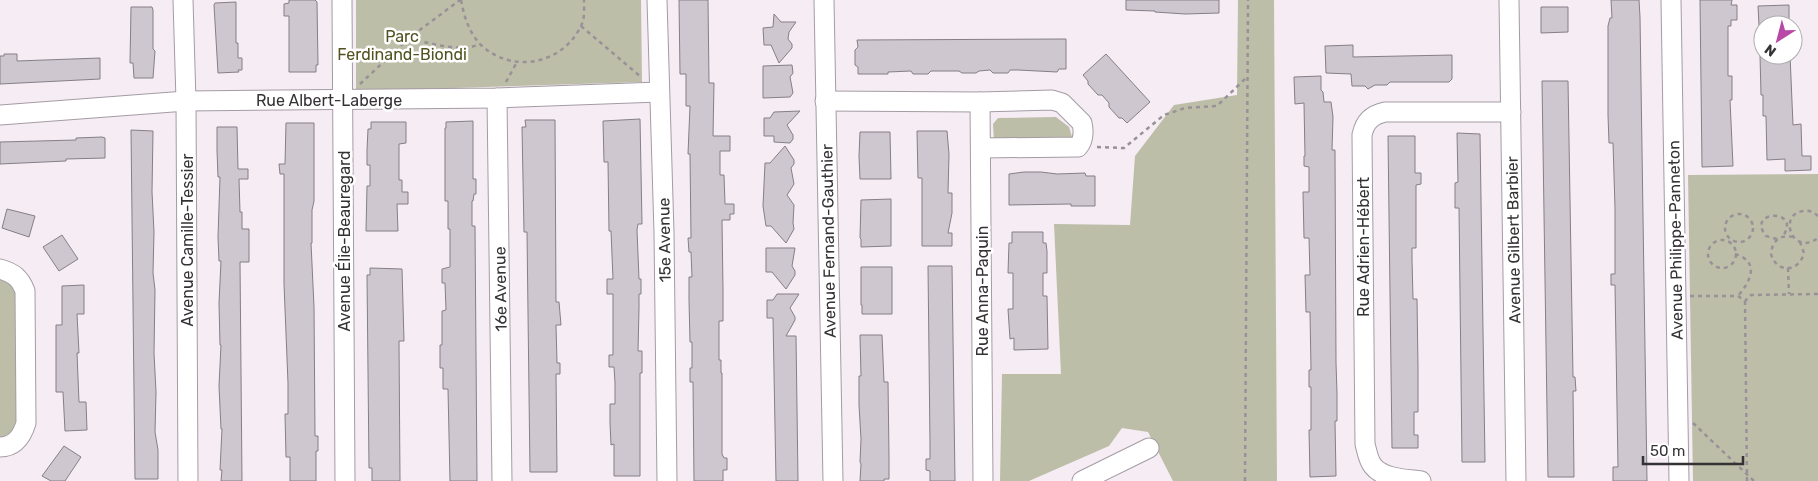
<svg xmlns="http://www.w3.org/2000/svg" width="1818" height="481" viewBox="0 0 1818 481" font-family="Rubik,sans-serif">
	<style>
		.green { fill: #bdbea8 }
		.building { fill: #cec7d0; stroke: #857f87 }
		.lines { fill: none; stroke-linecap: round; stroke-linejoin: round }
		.minor-casing { stroke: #a49ca4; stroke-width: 21 }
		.path { stroke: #989197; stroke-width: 2.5; stroke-dasharray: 4 4; stroke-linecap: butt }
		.minor { stroke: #fff; stroke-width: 19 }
		.labels { text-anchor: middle; stroke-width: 5; stroke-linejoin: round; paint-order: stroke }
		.park-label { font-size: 16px; fill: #51521f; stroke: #fff }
		.street-label { font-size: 16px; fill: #353235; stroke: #fff }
	</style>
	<rect width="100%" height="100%" fill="#f5ecf4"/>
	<!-- green -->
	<g class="green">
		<path d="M356,0h285l1,82 -286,9z"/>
		<path d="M1238,0h36l3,481h-104l-25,-49 -26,-4 -13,18 -80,35h-29l2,-107h59l-7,-150 76,1 5,-69 39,-51 63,-10z"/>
		<path d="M1056,117l13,10 3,10 -5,5 -73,-1 -1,-17 5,-6z"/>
		<path d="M1818,174v307h-125l-5,-306z"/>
		<path d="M0,278l8,2 8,11 1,135 -3,7 -14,7z"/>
	</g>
	<!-- building -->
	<g class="building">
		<path d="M289,0h26l2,2 1,63h-2v7h-27v-56h-5v-12l5,-1z"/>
		<path d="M679,0h29l1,83h5l-1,53h17v15h-10v24h4l1,29h9v10h-4v6h-8l1,70v31h-4v39h2v13h1v81l2,4h3v12h-4v11h-29l-1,-99h-3v-14h2v-26h-2l-1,-42v-23h3l-1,-25h-2l-1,-14h3l-1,-84h-2l2,-48h-4v-32h-6z"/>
		<path d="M1126,0h93v13l-34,1 -30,-2v-1l-29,-1z"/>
		<path d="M1611,0h28l1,17 7,464h-34v-14h5l-3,-182h-4v-11h4v-66l-2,-65h-4l-1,-28v-89l2,-8h2z"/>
		<path d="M1700,0h32l-1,5h6v15h-6v6h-3v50h4v24h-2l3,66 -31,1z"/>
		<path d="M236,2v41h2v15h4v12h-4l1,2 -21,1 -4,-68 1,-2z"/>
		<path d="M1789,5v20h-30l-1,-19z"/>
		<path d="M131,7h21l1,3v39l2,2 -2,27h-19l-1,-15h-3z"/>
		<path d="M1541,7h27v25l-27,1z"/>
		<path d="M774,14l7,8h15l-7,10 -1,7 4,5v4l-13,15 -8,-18h-7l-1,-17 10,-1z"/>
		<path d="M1066,39v30h-7l-2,3 -39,-2h-8l-2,3h-15l-3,-3 -11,1 -3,2h-14l-3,-2h-28l-3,3h-15l-2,-3 -23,1v2h-30v-7l-3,-2v-15l3,-3 -1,-7z"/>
		<path d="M1353,45v12l99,-2v24l-3,3h-59l-3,3h-12l-7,4 -3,-3h-13l-1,-12 -25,-1 -1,-27z"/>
		<path d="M4,54h13v7l83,-3v21l-100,5v-28h4z"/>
		<path d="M1106,54l44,48 -23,21 -5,-5h-3l-10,-11v-4l-7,-8h-4l-10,-11v-3l-5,-6z"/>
		<path d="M1760,55h30l3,70 8,-1 1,32h9v14l-26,1v-12l-18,1 -1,-44h-3v-21h-2z"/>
		<path d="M792,65l1,8 -3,4 3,16 -3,4 -27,1v-32z"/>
		<path d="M1321,76v14l2,2 1,10h7l2,15 -1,33h3l1,213 1,30v28h-2l1,55 -26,1 -1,-47h2v-43h-2v-17h2l-1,-58h-4l-1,-37h5l-1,-37h-5l-1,-46h6v-25l-5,-1v-10h1l-1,-53 -9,1 -1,-27z"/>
		<path d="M1542,81h26l5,296h2l1,14h-3l1,86h-26z"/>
		<path d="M800,111l-13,14 6,10v4l-3,4 -16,-1v-6h-10v-18h6l4,-6z"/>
		<path d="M640,119l2,105h-4l-1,6 2,49h2v15h-2v14l-1,43h4v22h-2v103h-26v-32l-3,1 -1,-22v-19h5v-21l-1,-16h-5v-12h4v-61h-6v-15h6l-2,-48h-2l-1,-69h-4l-1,-41z"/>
		<path d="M525,120h30l1,182h3l2,23h-5l1,38h3v11h-4l1,98h-27l-3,-240h-3l-2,-105h4z"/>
		<path d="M473,121v58h3v15h-2l-1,7h-1v25h3l2,255h-27l-2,-92h-5v-21h-3v-23h2v-34l4,-1 -1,-27h-3v-14l8,-2v-38h-2v-28h-3v-73h1v-6z"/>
		<path d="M371,122h35v21l-7,1v36h3v12h6v12h-11l1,27h-32l1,-45h3v-21h-3v-15l1,-21h3z"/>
		<path d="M286,123h28v78l-2,9v33h-1l3,64 1,129h3v15h-2v30h-26v-24h-4l-1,-43h3v-31l-4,-99v-110h-4l-1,-10h6z"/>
		<path d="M217,127h20l1,42h10v10h-9l1,33h2v17h7v33h-9l2,219h-21l1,-11h-2l2,-41h-1l-2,-43 2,-41h-1l-1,-42 2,-42h-2l-1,-24 2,-60h-2l-1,-27z"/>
		<path d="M131,130l22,1 -1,61 2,40 -1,41 2,17 -1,63 2,39 -1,40 3,18v29h-23z"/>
		<path d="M917,131h30l2,23 -1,39h4v20l-4,20h4v13h-30v-68h-4z"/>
		<path d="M860,132h30l1,47h-31l-1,-23z"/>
		<path d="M1457,133l23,1 5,328h-23l-3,-254h-4v-25l3,-1z"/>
		<path d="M1388,136h27v37h6v11l-5,1v63h-4v12l1,39h4l1,68v45h-4v23h4v13h-26z"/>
		<path d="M102,137l3,1v20l-39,1v2l-66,3v-22l76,-2v-2z"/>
		<path d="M785,146l9,14v4l-3,4 3,16 -7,11 7,10 -1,18 1,6 -8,14 -15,-17h-5l-3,-20 2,-43h5z"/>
		<path d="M1024,172h17l16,2 28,-1 1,3h9v30h-24v-2l-62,1v-31z"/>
		<path d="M891,199v47l-30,1v-8l-1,-1 1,-38z"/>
		<path d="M7,209l28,7 -6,21 -27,-9z"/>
		<path d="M1012,232h31v11h3l1,8v22h-4v23h4l1,53 -34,1v-12l-4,1 -2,-30h5v-36h-5l1,-30h3z"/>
		<path d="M62,235l16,24 -19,12 -16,-24z"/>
		<path d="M766,248h29l-3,18 3,5v4l-9,14 -14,-17h-6z"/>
		<path d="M928,266h24l3,215h-25v-10l-4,-1v-11h4v-15z"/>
		<path d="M861,267h31v47h-30v-9h-1z"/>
		<path d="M370,268l32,1 2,72h-5l1,140h-28v-13h-3l-2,-193h3z"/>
		<path d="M84,285v29h-7l2,39h-2l2,49h7l1,28 -22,1 -2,-39h-7v-67h6v-39z"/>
		<path d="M777,294h22l-9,14 5,9v3l-9,16h10l2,145h-22l-3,-163h-6v-18h6z"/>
		<path d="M860,335h22l2,47h4l1,75v22h-5v2h-24l1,-17 -1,-2 1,-23 -2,-34v-29h2z"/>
		<path d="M64,446l17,11 -16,24h-14l-9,-5z"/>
	</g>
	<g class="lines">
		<!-- minor casing -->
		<g class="minor-casing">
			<g id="minor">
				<path d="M183,0l3,101 2,380"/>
				<path d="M342,0l3,481"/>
				<path d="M657,0l7,233 3,248"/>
				<path d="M824,0l9,481"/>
				<path d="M1509,0l7,481"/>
				<path d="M1671,0l8,481"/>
				<path d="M497,98l5,383"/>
				<path d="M825,101l155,1 72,-2 10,3 20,20c2,9 2,17 -4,24l-97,1"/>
				<path d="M980,102l3,379"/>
				<path d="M0,115l186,-14 311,-3 162,-6"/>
				<path d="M0,269c14,4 20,9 25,22l1,132c-4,13 -11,24 -26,24"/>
				<path d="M1082,481l67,-33"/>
				<path d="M1421,481c-14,-2 -38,-2 -48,-15 -5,-6 -6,-15 -8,-22l-3,-309c3,-14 10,-20 23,-23h126"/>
			</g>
		</g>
		<!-- path -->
		<g class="path">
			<path d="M461,0c3,16 8,33 20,45 31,29 81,20 100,-19 4,-7 3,-18 3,-26"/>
			<path d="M581,26l60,51"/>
			<path d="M409,38c19,5 53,15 71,6"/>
			<path d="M506,82l11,-20"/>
			<path d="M360,84l49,-46 51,-38"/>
			<path d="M1097,147l27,1 40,-33 21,-7 32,-2 30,-29"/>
			<circle cx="1739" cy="228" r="14"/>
			<path d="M1818,216c-4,-4 -9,-6 -15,-5 -26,4 -10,46 15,27"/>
			<path d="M1793,237c-13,-3 -21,4 -22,17 5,19 28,19 33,-1l-4,-11"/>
			<path d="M1777,239l-11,-3c-21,-26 36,-28 17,0"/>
			<circle cx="1722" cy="254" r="14"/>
			<path d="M1735,254c26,8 15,28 3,42"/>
			<path d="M1788,268l1,26"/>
			<path d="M1690,296h48l7,5 6,-6 67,-1"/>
			<path d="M1745,301l2,180"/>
			<path d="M1693,423l61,58"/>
			<path d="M1245,481l3,-481"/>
		</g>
		<!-- minor -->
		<use href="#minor" class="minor"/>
	</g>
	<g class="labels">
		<!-- park labels -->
		<g class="park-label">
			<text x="402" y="42">Parc<tspan x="402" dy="18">Ferdinand-Biondi</tspan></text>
		</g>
		<!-- street labels -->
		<g class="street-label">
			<text x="329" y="106">Rue Albert-Laberge</text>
			<text transform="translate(187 240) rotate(-90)" y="6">Avenue Camille-Tessier</text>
			<text transform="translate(664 240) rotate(-91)" y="6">15e Avenue</text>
			<text transform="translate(1513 240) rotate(-91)" y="6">Avenue Gilbert Barbier</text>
			<text transform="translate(1675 240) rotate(-91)" y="6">Avenue Philippe-Panneton</text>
			<text transform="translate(344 241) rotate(-90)" y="6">Avenue Élie-Beauregard</text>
			<text transform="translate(828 241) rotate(-91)" y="6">Avenue Fernand-Gauthier</text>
			<text transform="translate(1363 247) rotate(-90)" y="6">Rue Adrien-Hébert</text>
			<text transform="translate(500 289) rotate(-91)" y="6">16e Avenue</text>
			<text transform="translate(982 291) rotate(-90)" y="6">Rue Anna-Paquin</text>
		</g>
	</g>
	<!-- north arrow -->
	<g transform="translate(1778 40) rotate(216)"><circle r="24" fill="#ffffff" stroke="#aeadae"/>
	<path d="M0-4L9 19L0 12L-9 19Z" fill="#b949a7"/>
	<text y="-8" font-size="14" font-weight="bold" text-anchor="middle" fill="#353235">N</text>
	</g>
	<!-- scale -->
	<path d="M1643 456v8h100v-8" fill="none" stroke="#353235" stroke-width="2.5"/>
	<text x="1650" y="456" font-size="15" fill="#353235" stroke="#ffffff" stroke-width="4" paint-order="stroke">50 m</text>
</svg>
